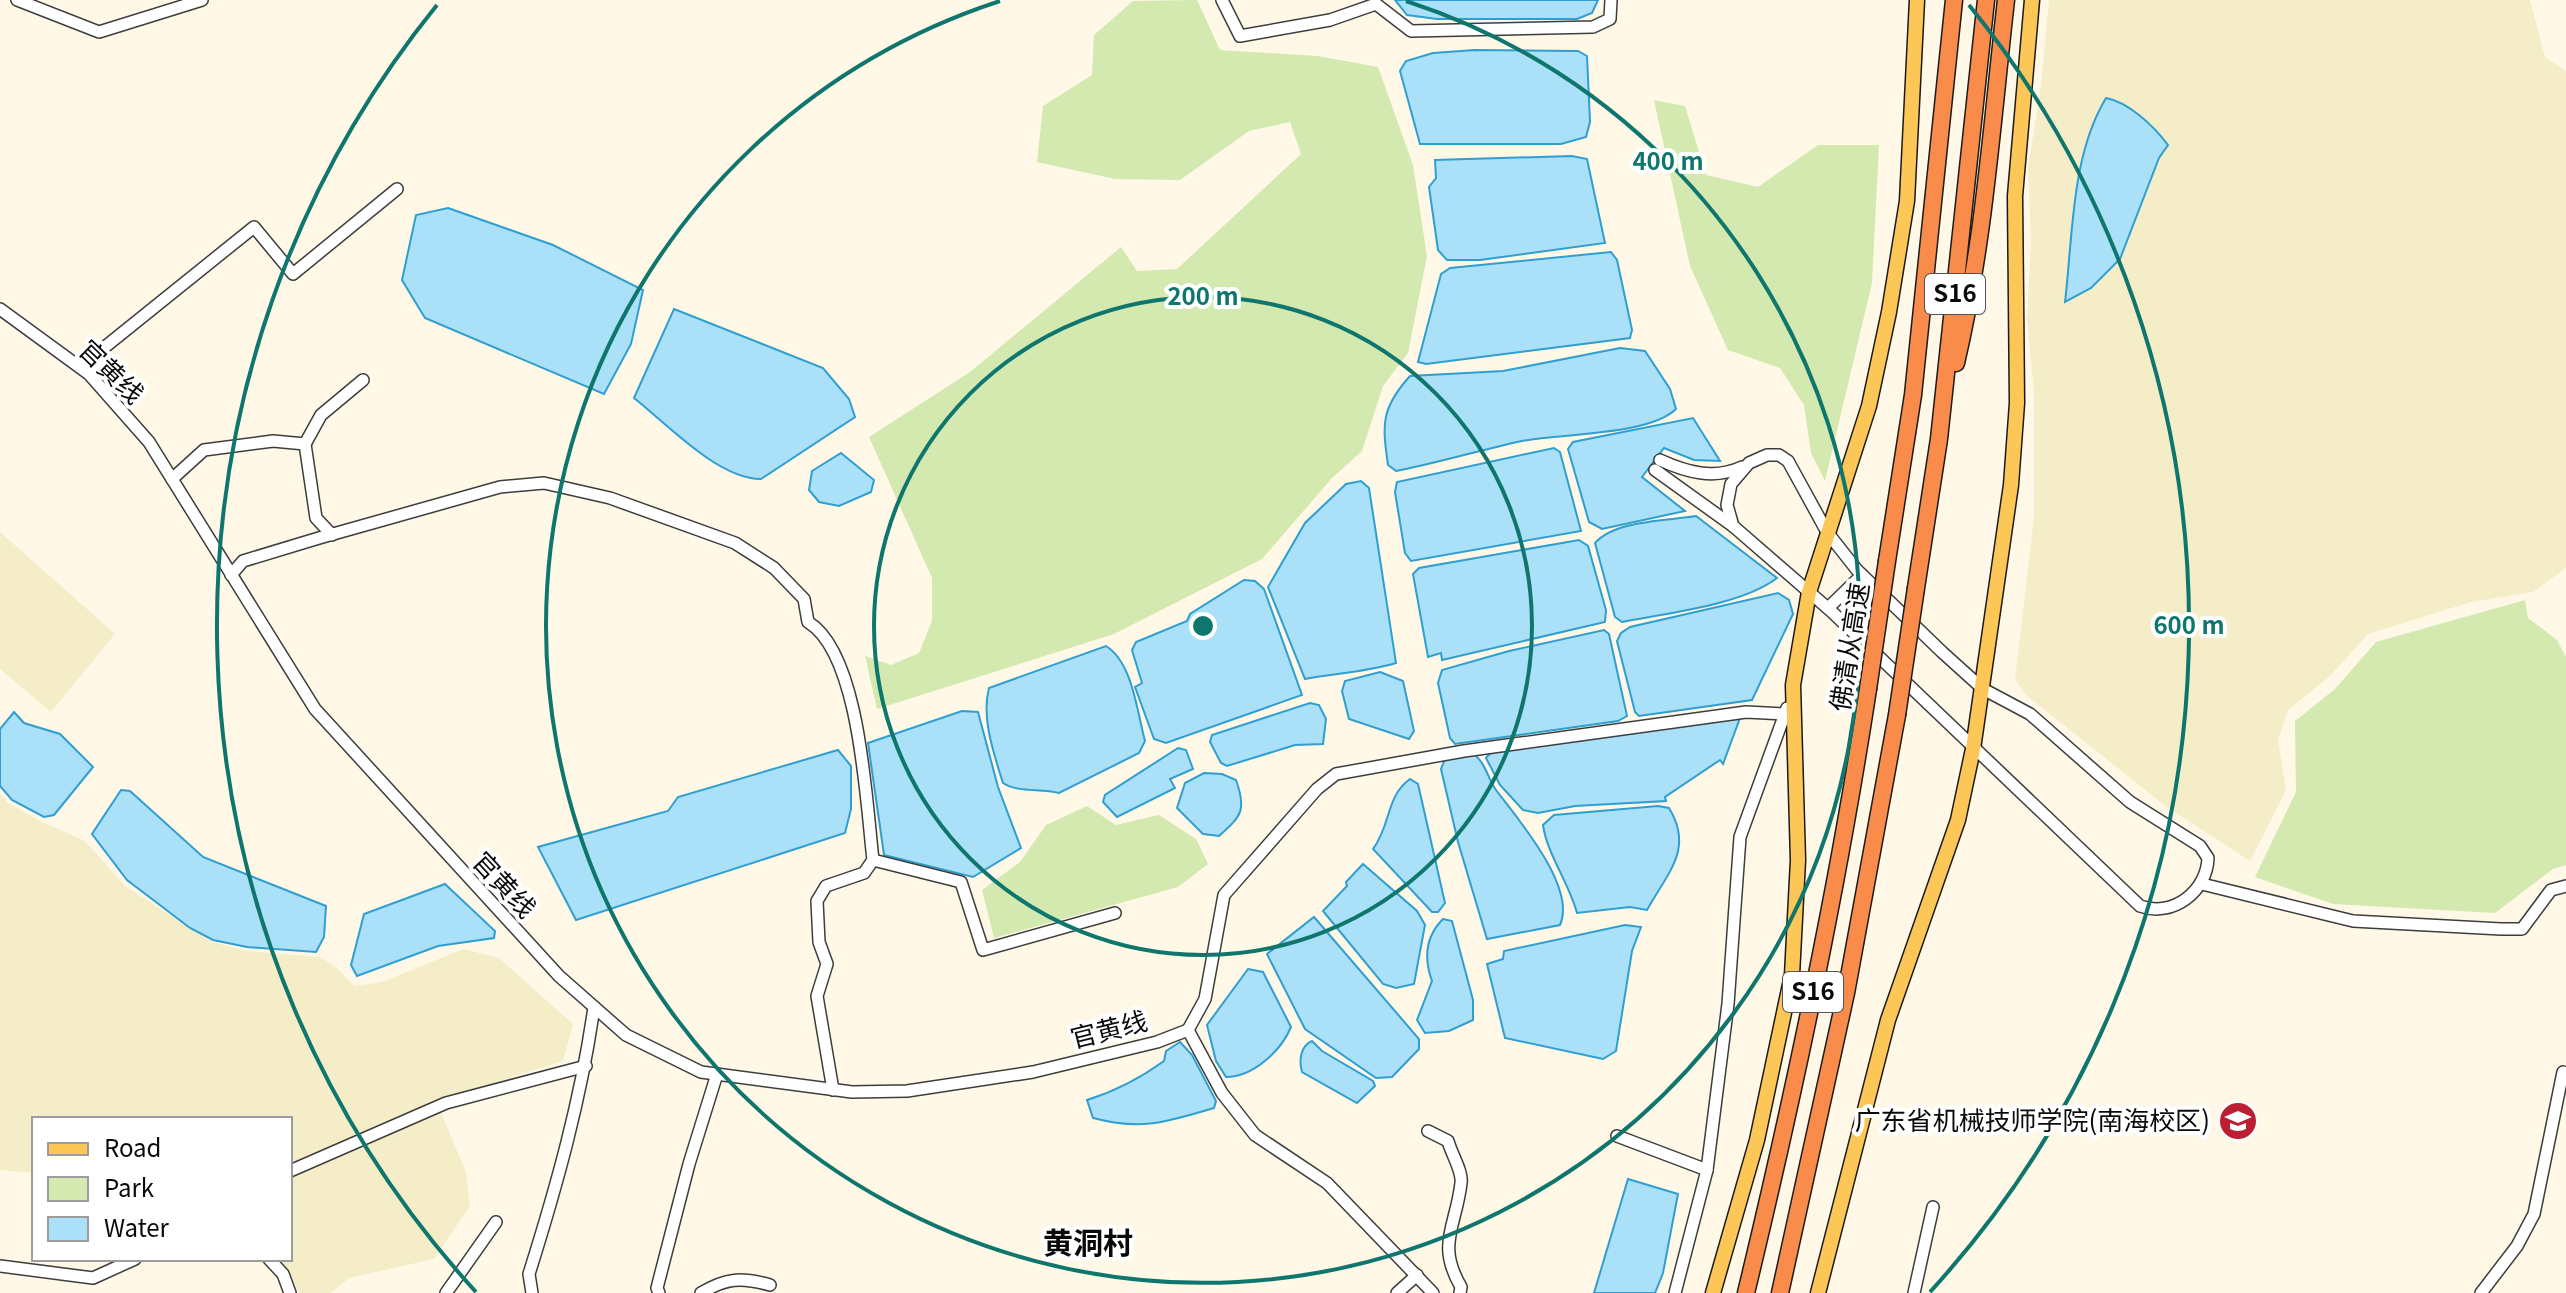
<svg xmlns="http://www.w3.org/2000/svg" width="2566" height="1293" viewBox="0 0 2566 1293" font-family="Georgia,'Noto Sans SC',serif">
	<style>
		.farmland { fill: #f5edc7 }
		.green { fill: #d3e9b0 }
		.water { fill: #aae1f8; stroke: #2f9ed1; stroke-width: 2 }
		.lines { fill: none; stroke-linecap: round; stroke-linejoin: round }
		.minor-casing { stroke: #3d3d3d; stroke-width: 14 }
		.major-casing { stroke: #1b1b1b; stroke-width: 17 }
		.highway-casing { stroke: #1b1b1b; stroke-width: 19 }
		.minor { stroke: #fff; stroke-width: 11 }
		.major { stroke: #fdc758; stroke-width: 14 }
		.highway { stroke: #f98c4a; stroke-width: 16 }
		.highway-bridge-casing { stroke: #1b1b1b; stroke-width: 19; stroke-linecap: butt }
		.highway-bridge { stroke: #f98c4a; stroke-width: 16 }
		.ring { fill: none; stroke: #0f766e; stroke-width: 4 }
		.labels { text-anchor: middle; stroke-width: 8; stroke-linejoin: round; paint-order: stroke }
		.shield { fill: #fff; stroke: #545454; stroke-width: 2 }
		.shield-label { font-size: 24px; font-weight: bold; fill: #0a0a0a }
		.street-label { font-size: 26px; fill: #0a0a0a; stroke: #fff }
		.poi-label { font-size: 26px; fill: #0a0a0a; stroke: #fff; text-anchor: end }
		.quarter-label { font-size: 30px; font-weight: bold; fill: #0a0a0a; stroke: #fff }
		.centre { fill: #0f766e; stroke: #fff; stroke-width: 4 }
		.ring-label { font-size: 24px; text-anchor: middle; font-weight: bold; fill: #0f766e; stroke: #fff; stroke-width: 8; stroke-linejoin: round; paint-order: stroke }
	</style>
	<rect width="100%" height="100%" fill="#fff8e6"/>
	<!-- farmland -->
	<g class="farmland">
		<path d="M2049,0h481l15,57 21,14v497l-33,24 -62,10 -103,32 -38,42 -42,34 -10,30 8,50 -36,71 -86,-56 -138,-110 -11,-16 19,-162v-125l-7,-74 4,-76 -3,-74 13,-82z"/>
		<path d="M0,532l115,102 -64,78 -51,-43z"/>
		<path d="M0,793l7,9 33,19 45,20 40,45 87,56 35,9 73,6 17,11 17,18 28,-4 81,-33 36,9 74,66 -10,37 -127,40 30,71 4,34 -36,53 -85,19 -18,15h-32l-8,-18 -14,-16h13v-140h-256v54l-34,-3z"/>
	</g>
	<!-- green -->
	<g class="green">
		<path d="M1197,0l23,50 98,6 60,11 35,98 14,91 -19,97 -25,33 -21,65 -30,27 -70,81 -148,75 -237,75 -12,-53 26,9 28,-12 13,-32v-43l-63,-141 101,-65 151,-125 16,24 40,-2 124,-115 -11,-32 -41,9 -69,49 -65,-1 -78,-17 6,-56 49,-31 2,-40 39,-34z"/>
		<path d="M1654,100l31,6 21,69 52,12 60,-42h61l-7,138 -47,198 -14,-28 -7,-48 -24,-37 -52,-18 -38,-84z"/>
		<path d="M2525,600l3,18 29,22 9,17v208l-13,4 -58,44 -162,-9 -78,-27 41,-85 -1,-71 40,-32 41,-47z"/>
		<path d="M1087,806l29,19 43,-10 37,24 12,25 -30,23 -184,51 -12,-48 38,-28 26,-37z"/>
	</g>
	<!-- water -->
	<g class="water">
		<path d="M1395,0h203l-6,13 -15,6h-140l-30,-4z"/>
		<path d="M1475,50l103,1 9,5 3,66 -4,15 -25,7h-141l-20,-73 6,-10 27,-8z"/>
		<path d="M2106,98c22,4 47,27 62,47l-9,13 -39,101 -29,29 -26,14c8,-67 6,-146 41,-204z"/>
		<path d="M1572,156l15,3 18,84 -125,17h-33l-9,-10 -9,-63 7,-9 -1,-18z"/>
		<path d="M448,208l105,37 90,45 -12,54 -27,50 -179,-76 -23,-38 14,-65z"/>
		<path d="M1611,252l6,8 15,70 -2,8 -204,26 -8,-2 23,-88 9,-6z"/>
		<path d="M674,309l149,59 26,31 6,18 -94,62c-43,0 -94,-55 -127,-81z"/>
		<path d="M1620,348l25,3 25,38 6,20c-28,27 -115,24 -154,32 -42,9 -84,22 -126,30l-8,-6c-6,-41 -7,-57 22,-89l93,-5z"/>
		<path d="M1693,418l27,43 -26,-1 -30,-12 -22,29 43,34 -83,18 -13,-7 -21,-73 5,-7z"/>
		<path d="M1554,448l6,4 21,79 -170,30 -6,-8 -10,-61 2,-10z"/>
		<path d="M841,453l33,27 -3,12 -32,14 -20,-4 -10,-12 3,-19z"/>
		<path d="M1361,481l8,7 27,175c-30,9 -59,10 -91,16l-37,-92 37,-64 41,-39z"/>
		<path d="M1696,516l81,62c-35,27 -110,35 -155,44l-7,-5 -20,-74c20,-23 72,-22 101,-27z"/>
		<path d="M1579,540l9,6 18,64 -1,12 -163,38 -1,-7 -13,4 -15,-83 6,-6z"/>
		<path d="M1244,580l11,1 9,8 38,106 -136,48 -12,-4 -19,-52 7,-4 -10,-33 4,-8 51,-21 3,-7z"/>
		<path d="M1778,593l11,7 4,14 -41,86 -113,16 -4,-4 -18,-71 4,-8 9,-6z"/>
		<path d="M1604,630l5,4 18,82 -9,5 -163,23 -5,-6 -12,-55 4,-13 67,-19z"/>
		<path d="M1106,646c27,17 31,66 39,95l-6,12 -80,40c-19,-5 -41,0 -56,-10 -9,-29 -22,-65 -14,-95z"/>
		<path d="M1380,672l23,9 11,50 -5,8 -60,-20 -7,-28 3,-10z"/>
		<path d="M1310,703l9,2 7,14 -3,25 -28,1 -68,21 -6,-3 -11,-21 2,-7z"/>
		<path d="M962,711l16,1 20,75 23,61 -48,29 -89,-22 -16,-112z"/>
		<path d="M14,712l10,11 36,11 33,33 -39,48 -10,2 -32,-17 -12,-14v-57z"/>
		<path d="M1740,718l-17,46 -3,-4 -55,37 1,4 -91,5 -37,7 -15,-3 -23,-25 -14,-27 6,-7z"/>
		<path d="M1178,748l8,2 7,19 -23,10 5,9 -58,29 -14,-15 2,-7z"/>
		<path d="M838,750l13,16v43l-6,24 -269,87 -38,-73 130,-36 10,-14z"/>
		<path d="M1473,754c12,7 15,25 23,36 21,28 81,97 64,135l-73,14 -29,-97 -17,-73 4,-10z"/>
		<path d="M1204,773l18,1 14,6c11,31 5,36 -17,56l-16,-2 -26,-26 8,-25z"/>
		<path d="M1410,779l8,5 27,119 -7,9h-6l-59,-63c18,-24 13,-53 37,-70z"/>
		<path d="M121,790l9,1 73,66 123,49 -2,31 -8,15 -69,-5 -34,-7 -23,-12 -63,-48 -35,-46z"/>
		<path d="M1658,806l11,2c25,41 -1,64 -22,102l-17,-3 -53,6c-8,-30 -30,-59 -34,-88l11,-10z"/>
		<path d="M1363,864l54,47 8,14 -11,59 -18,4 -13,-4 -60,-73 24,-25 -1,-4z"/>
		<path d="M445,884l50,47 -1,7 -56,8 -81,30 -6,-11 13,-51z"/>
		<path d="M1314,917l105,122v10l-27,28 -16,1 -71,-49 -38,-75z"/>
		<path d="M1443,919l9,2 21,79v20l-24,11 -24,2 -8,-13 15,-39c-8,-22 -7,-44 11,-62z"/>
		<path d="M1625,925l16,2 -9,24 -16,100 -13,8 -98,-21 -18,-74 16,-5 1,-8z"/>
		<path d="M1248,969l15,3 28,55c-10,24 -38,50 -65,50l-10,-16 -9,-36z"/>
		<path d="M1312,1041l10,10 51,30 2,5 -18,17 -55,-31c-3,-11 -2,-26 10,-31z"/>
		<path d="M1180,1042l12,13 24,46 -2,7c-48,14 -71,23 -121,10l-6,-18c29,-9 52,-21 77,-39l2,-10z"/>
		<path d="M1628,1179l50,15 -15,79 -8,20h-61z"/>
	</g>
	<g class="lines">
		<!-- minor casing -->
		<g class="minor-casing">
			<g id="minor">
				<path d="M17,0l82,32 103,-32"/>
				<path d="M1222,0l18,36 90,-16 46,-16 35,27 182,-4 17,-8 1,-19"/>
				<path d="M0,309l89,65 60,68 166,267 244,267 67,59 75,37 151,20 55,-1 126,-19 124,-30 31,-12"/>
				<path d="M80,367l174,-140 39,47 104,-85"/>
				<path d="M305,444l16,-29 42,-35"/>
				<path d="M1767,455h12l9,6 39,71 30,38 85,82 41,37 47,25 100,88 70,44 8,12c-1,33 -35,60 -68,48l-309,-295 -98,-85 -6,-21 4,-21 18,-21z"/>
				<path d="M1660,460c26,12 54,20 82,7"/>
				<path d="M1655,470l78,56"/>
				<path d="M172,479l32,-29 69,-9 32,3 11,74 16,17"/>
				<path d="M231,575l12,-14 76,-23 181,-51 44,-4 66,15 125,45 39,25 30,31 4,23c52,31 58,179 65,238l-9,13 -38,13 -9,15 2,41 8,22 -10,32 16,94"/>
				<path d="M1828,608l34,-33"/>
				<path d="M873,860l88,22 22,68 132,-37"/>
				<path d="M2202,884l151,37 148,8h21l29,-39 15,-4"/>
				<path d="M1188,1030l17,-31 19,-104 93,-106 19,-15 128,-23 282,-39 39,2"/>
				<path d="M1188,1030l34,63 33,42 72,48 106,110"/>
				<path d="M1428,1131l20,10c3,12 15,31 13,42 -5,44 -25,61 0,104l-1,6"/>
				<path d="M1617,1136l90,34"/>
				<path d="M290,1171l156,-68 140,-37"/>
				<path d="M269,1259l14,15 7,19"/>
				<path d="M0,1266l93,12 42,-19"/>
				<path d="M446,1293l50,-71"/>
				<path d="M532,1293l-3,-19c28,-89 52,-175 65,-267"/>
				<path d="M659,1293l-2,-5 32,-124 28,-90"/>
				<path d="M701,1293c25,-15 40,-16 69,-8"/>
				<path d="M1397,1293l20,-18"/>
				<path d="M1675,1293l32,-123 21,-166 12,-167 47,-129"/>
				<path d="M1914,1293l19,-86"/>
				<path d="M2481,1293l36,-47 17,-32 29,-142"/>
			</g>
		</g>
		<!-- major casing -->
		<g class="major-casing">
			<g id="major">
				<path d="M1713,1293l44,-153 35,-165 6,-115 -5,-175 16,-93 60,-186 20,-94 18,-111 10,-201"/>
				<path d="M1818,1293l70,-273 70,-200 15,-71 38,-264 6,-82 -2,-207 17,-196"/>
			</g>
		</g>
		<!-- highway casing -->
		<g class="highway-casing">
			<g id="highway">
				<path d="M1956,363c28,-119 36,-241 50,-363"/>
				<path d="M1887,561l26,-166 41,-395"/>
				<path d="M1916,588l23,-149 47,-439"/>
				<path d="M1746,1293c48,-199 91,-401 122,-604"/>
				<path d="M1780,1293l66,-300 51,-278"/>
			</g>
		</g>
		<!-- minor -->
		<use href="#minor" class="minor"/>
		<!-- major -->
		<use href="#major" class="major"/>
		<!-- highway -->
		<use href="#highway" class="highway"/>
		<!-- highway-bridge casing -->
		<g class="highway-bridge-casing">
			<g id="highway-bridge">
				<path d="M1868,689l19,-128"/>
				<path d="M1897,715l19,-127"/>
			</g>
		</g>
		<!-- highway-bridge -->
		<use href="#highway-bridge" class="highway-bridge"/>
	</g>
	<!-- distance rings -->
	<g class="ring">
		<circle cx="1203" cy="626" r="329"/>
		<path d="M1406 1A657 657 0 1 1 1000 1"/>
		<path d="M476 1292A986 986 0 0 1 437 5M1969 5A986 986 0 0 1 1930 1292"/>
	</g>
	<!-- icons -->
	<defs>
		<g id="university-disc" transform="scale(2)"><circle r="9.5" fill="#bc1f34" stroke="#fff"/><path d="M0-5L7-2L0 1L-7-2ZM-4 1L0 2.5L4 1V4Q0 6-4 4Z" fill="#fff"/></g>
	</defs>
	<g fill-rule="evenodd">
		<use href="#university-disc" x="2238" y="1121"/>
	</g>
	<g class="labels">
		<!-- shield labels -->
		<g class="shield">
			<rect x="1925" y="274" width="60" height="40" rx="6"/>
			<rect x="1783" y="972" width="60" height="40" rx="6"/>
		</g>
		<g class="shield-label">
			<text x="1955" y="302">S16</text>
			<text x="1813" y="1000">S16</text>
		</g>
		<!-- street labels -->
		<g class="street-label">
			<text transform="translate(111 372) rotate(44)" y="9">官黄线</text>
			<text transform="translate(1850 647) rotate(-81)" y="9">佛清从高速</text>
			<text transform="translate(504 885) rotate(47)" y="9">官黄线</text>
			<text transform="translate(1109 1030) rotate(-14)" y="9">官黄线</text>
		</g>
		<!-- poi labels -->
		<g class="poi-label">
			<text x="2210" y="1130">广东省机械技师学院(南海校区)</text>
		</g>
		<!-- quarter labels -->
		<g class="quarter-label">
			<text x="1088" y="1254">黄洞村</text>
		</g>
	</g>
	<circle cx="1203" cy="626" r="12" class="centre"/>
	<g class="ring-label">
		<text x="1668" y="170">400 m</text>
		<text x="1203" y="305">200 m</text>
		<text x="2189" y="634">600 m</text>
	</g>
	<!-- legend -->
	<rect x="32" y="1117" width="260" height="144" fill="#ffffff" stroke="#9d9d9d" stroke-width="2"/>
	<rect x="48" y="1143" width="40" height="12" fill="#fdc758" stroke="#9d9d9d" stroke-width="2"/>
	<text x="104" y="1157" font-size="24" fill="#0a0a0a">Road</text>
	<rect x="48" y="1177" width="40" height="24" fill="#d3e9b0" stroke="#9d9d9d" stroke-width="2"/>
	<text x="104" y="1197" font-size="24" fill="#0a0a0a">Park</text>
	<rect x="48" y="1217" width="40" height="24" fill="#aae1f8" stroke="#9d9d9d" stroke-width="2"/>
	<text x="104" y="1237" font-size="24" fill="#0a0a0a">Water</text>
</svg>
